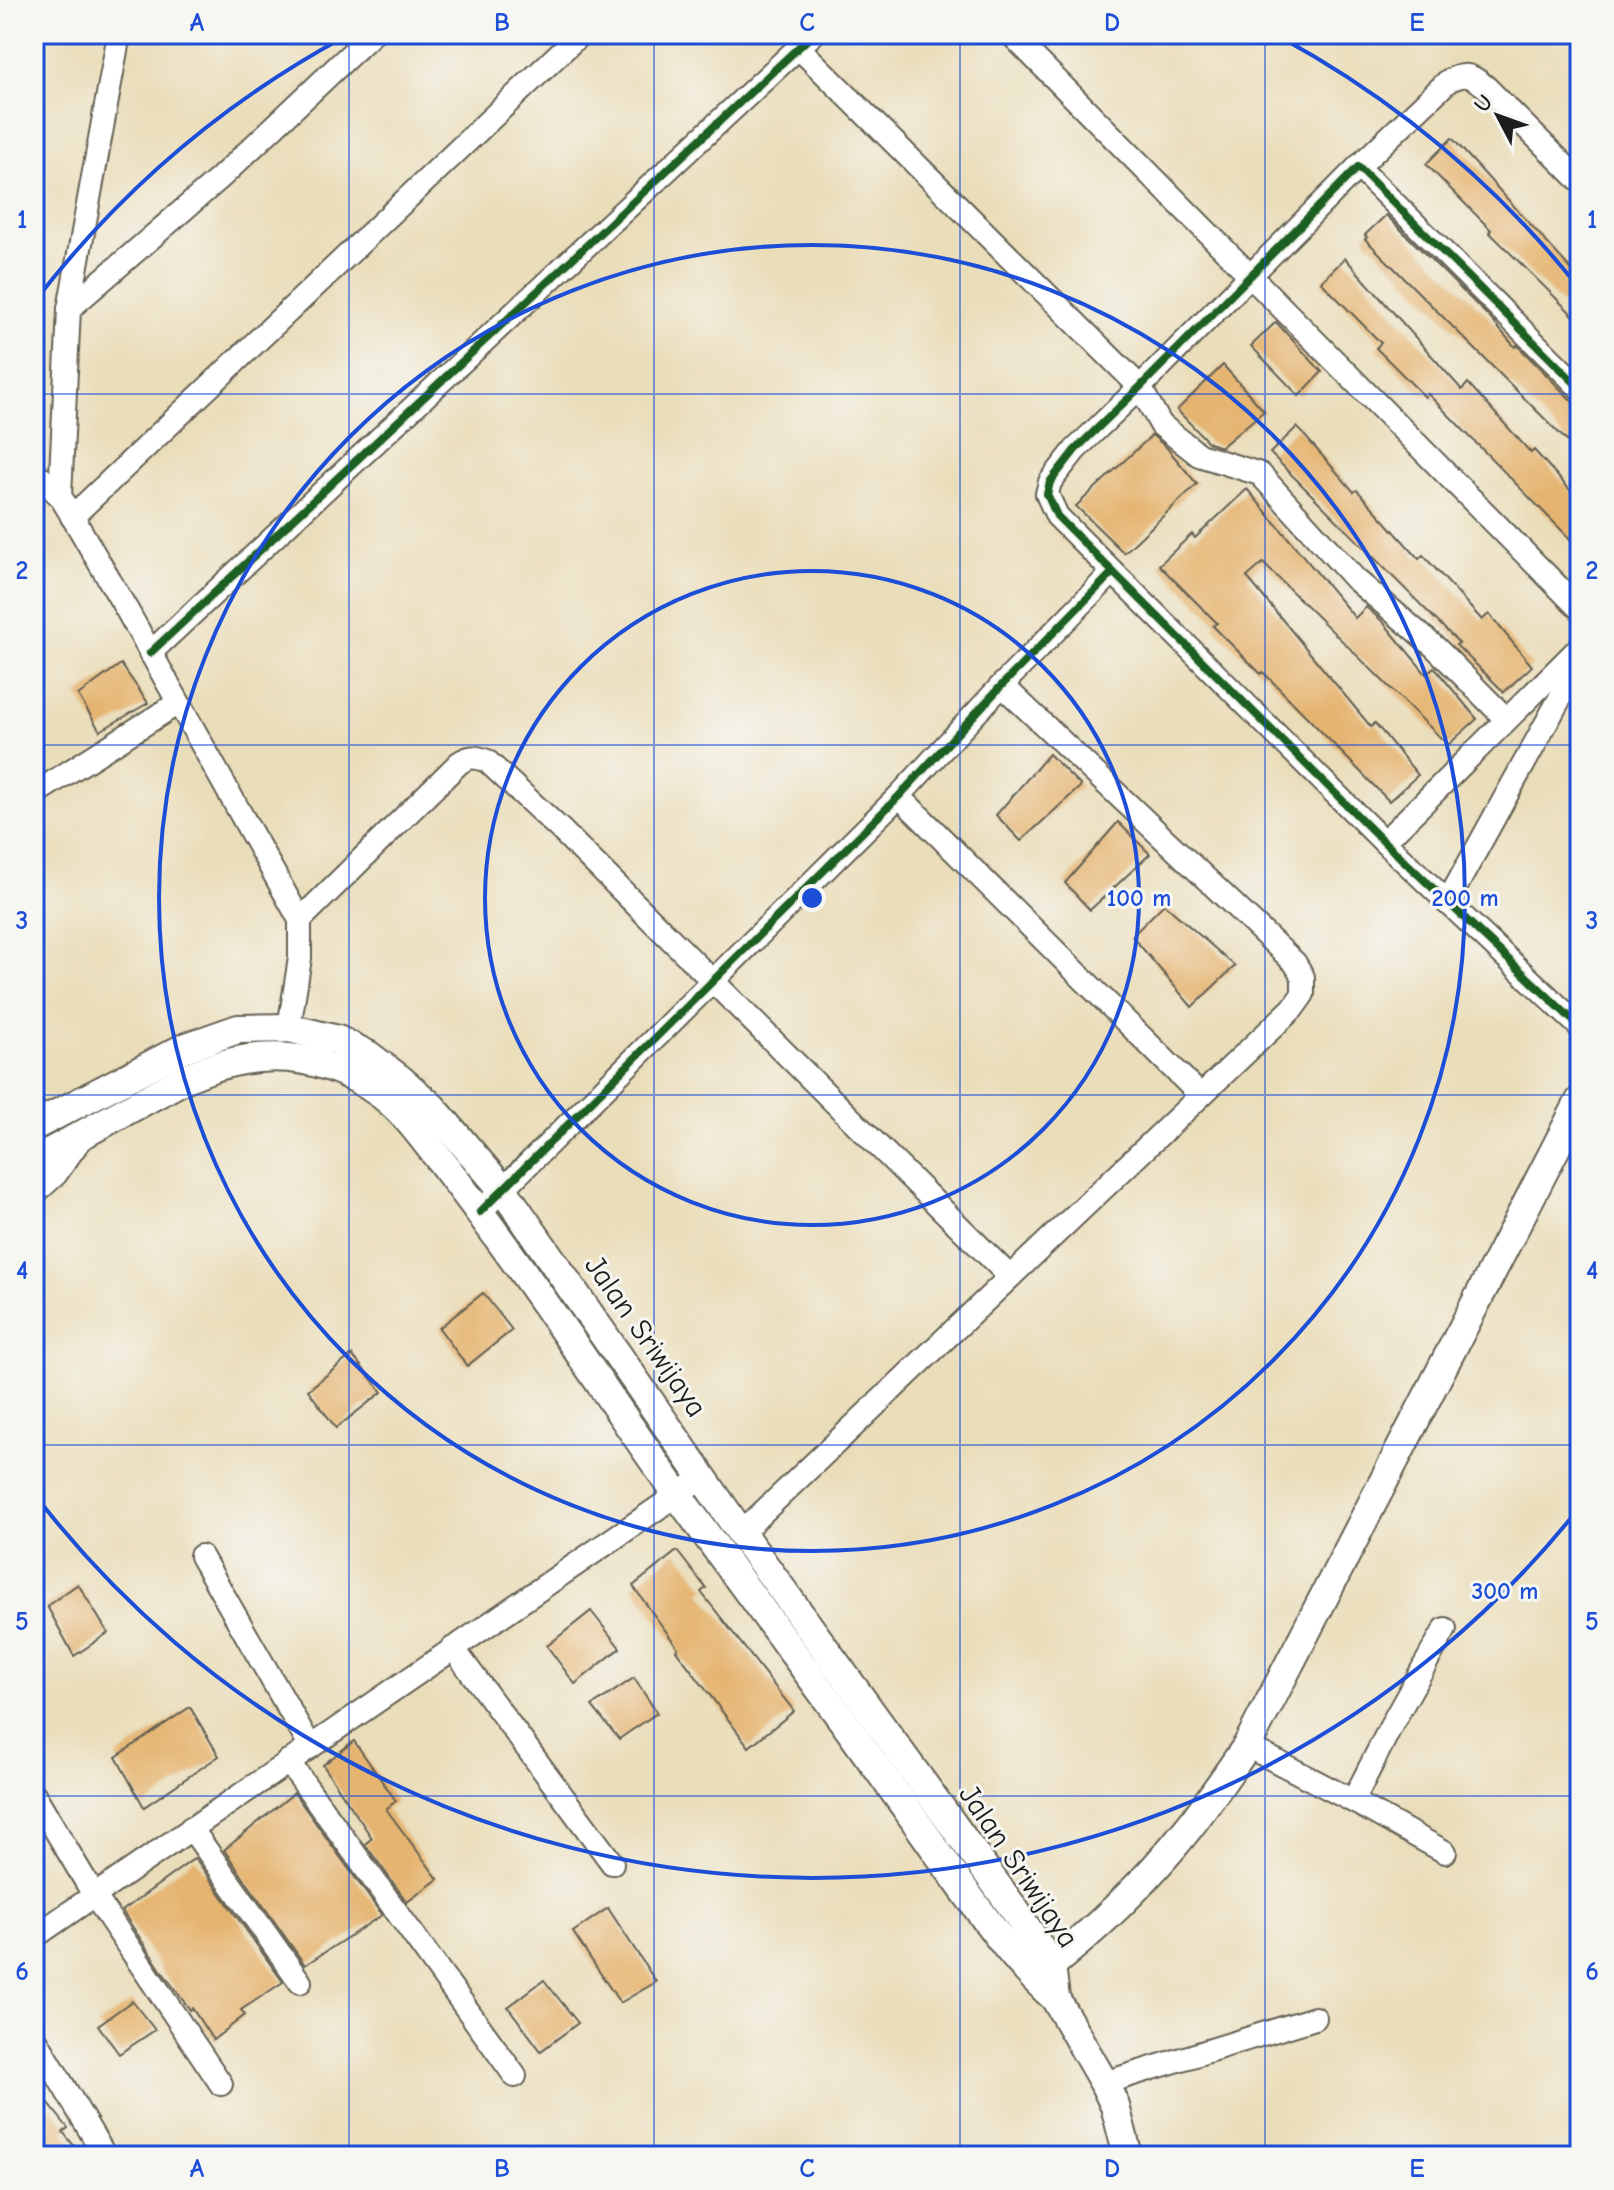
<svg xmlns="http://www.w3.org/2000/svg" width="1614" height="2190" viewBox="0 0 1614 2190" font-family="'Comic Neue',sans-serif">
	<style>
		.building { fill: #e5b46f }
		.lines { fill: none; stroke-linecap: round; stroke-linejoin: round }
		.minor-casing { stroke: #646053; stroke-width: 26 }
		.major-casing { stroke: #646053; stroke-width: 32 }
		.minor { stroke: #fff; stroke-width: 22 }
		.major { stroke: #fff; stroke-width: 28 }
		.cycleway-casing { stroke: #f6f6f2; stroke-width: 13 }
		.cycleway { stroke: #1b5e20; stroke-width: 8 }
		.grid { fill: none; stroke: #1d4ed8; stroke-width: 2; stroke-opacity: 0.55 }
		.ring { fill: none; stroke: #1d4ed8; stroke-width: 4 }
		.labels { text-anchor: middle; stroke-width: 6; stroke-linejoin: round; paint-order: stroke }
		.street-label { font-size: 30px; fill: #1c1c1c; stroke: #f6f6f2 }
		.centre { fill: #1d4ed8; stroke: #f6f6f2; stroke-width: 4 }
		.ring-label { font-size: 24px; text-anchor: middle; font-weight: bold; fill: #1d4ed8; stroke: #f6f6f2; stroke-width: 6; stroke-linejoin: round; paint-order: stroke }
		.neatline { fill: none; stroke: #1d4ed8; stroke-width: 3 }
		.grid-label { font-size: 26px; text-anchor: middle; font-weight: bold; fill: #1d4ed8 }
	</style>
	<rect width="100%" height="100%" fill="#f6f6f2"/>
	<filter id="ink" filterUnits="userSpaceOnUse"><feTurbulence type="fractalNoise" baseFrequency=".0125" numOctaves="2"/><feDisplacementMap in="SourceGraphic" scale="16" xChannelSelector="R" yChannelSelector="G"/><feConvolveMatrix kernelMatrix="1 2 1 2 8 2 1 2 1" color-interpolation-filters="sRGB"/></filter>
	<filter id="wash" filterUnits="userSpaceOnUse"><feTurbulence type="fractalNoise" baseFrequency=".006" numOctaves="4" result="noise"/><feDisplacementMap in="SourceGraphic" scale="32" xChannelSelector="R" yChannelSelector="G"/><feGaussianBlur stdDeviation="1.8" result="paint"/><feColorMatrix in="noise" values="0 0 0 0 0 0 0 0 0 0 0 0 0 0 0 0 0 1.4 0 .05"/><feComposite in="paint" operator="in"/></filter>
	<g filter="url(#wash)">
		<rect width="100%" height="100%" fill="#eaddb9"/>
		<g id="blocks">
			<!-- building -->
			<g class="building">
				<path d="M1452,138l128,141v43l-91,-90 2,-2 -65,-66z"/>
				<path d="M1386,215l103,102 26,30 2,-2 63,64v45l-215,-215 2,-2 -2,-2z"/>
				<path d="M1345,258l117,132 6,-7 63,70 3,-3 46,51v48l-152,-155 -3,3 -49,-49 5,-5 -60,-61z"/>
				<path d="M1276,322l46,50 -23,24 -48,-50z"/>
				<path d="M1223,365l41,46 -43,36 -12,-4 -32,-33z"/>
				<path d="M1297,427l57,65 3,-2 62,69 4,-4 59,65 7,-6 43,52 -28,26 -48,-47 3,-2 -189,-190z"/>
				<path d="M1152,435l15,13 30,36 -73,69 -48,-47z"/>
				<path d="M1247,489l108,129 11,-11 17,15 43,52 8,-7 43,52 -29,26 -185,-182 -16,14 124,150 4,-4 43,52 -29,26 -126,-129 -2,2 -48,-48 4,-3 -58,-58 33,-31 3,4z"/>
				<path d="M121,664l27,39 -48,28 -22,-36z"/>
				<path d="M1049,754l32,32 -60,55 -25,-26z"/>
				<path d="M1118,822l32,32 -60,56 -25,-27z"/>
				<path d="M1164,904l71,62 -43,41 -60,-71z"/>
				<path d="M483,1293l29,37 -45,36 -28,-38z"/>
				<path d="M352,1355l30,37 -46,36 -28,-38z"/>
				<path d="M677,1551l29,37 -5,4 93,119 -45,36 -73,-97 2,-2 -45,-62z"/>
				<path d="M78,1584l30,49 -34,23 -27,-50z"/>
				<path d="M591,1611l29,37 -45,36 -28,-38z"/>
				<path d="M634,1678l23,35 -38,26 -27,-33z"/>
				<path d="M190,1707l29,49 -75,51 -28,-50z"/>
				<path d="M354,1741l42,60 -10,8 52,70 -31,23 -42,-58 7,-6 -49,-73z"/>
				<path d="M294,1793l88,122 -77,50 -81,-115z"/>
				<path d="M195,1858l88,124 -42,28 4,5 -32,25 -21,-32 -2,2 -29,-40 -39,-59z"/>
				<path d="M608,1908l48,74 -36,21 -47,-71z"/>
				<path d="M544,1980l34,43 -37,28 -33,-44z"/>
				<path d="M132,2001l23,29 -36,24 -21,-29z"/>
				<path d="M45,2099l23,29 -5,4 19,24h-48v-49z"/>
			</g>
		</g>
	</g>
	<g filter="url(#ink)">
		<use href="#blocks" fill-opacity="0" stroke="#646053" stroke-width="2"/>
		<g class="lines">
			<!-- minor casing -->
			<g class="minor-casing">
				<g id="minor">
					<path d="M1011,34l569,575"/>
					<path d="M799,48l341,339 21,38 38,30 61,19 95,105 81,69 70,71"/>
					<path d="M1358,167l90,-86c18,-9 23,-6 38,6l94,94"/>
					<path d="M69,309l151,-131 152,-144"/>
					<path d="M1580,388l-222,-221 -218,220 -65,63 -25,32 -3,12 10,22 56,56 271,270 196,185"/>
					<path d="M34,471l26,25 8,13 60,103 172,308v38l-11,70"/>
					<path d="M60,496l9,-187 50,-275"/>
					<path d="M72,517l508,-483"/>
					<path d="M150,653l663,-619"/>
					<path d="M1002,685l293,278 8,14v17l-10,14 -283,269"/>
					<path d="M34,794l144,-91"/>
					<path d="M899,796l301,299"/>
					<path d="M1384,842l196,-195"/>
					<path d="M1447,903l133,-241"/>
					<path d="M300,920l159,-157c10,-7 16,-7 28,-2l74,69 449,447 -269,256"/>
					<path d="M34,1194l22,-20 26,-37"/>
					<path d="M480,1212l419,-416 103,-111 111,-113"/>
					<path d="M201,1556l109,190"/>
					<path d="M453,1648l159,215"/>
					<path d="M1247,1746l106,55 92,51"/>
					<path d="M288,1761l227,315"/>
					<path d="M34,1794l60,101 127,189"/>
					<path d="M1353,1801l41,-81 51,-91"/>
					<path d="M191,1828l109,154"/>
					<path d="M34,1937l669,-460"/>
					<path d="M34,2036l71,120"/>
					<path d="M1104,2083l211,-65"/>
				</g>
			</g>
			<!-- major casing -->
			<g class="major-casing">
				<g id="major">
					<path d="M34,1126l150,-78 54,-19 51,-1 49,12 30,15 33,25 31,27 72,84 237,342 273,376 37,56 4,33 49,85 11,23 13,50"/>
					<path d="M34,1161l152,-83c68,-31 135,-29 196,17 25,19 43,46 62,70 37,48 72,97 107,147 42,60 83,122 126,182 62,87 128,173 190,260 28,38 55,76 82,115 33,45 64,92 106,129"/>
					<path d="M1037,1976c56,-43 109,-94 153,-150 20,-26 38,-53 57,-80l333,-645"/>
				</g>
			</g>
			<!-- minor -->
			<use href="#minor" class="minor"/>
			<!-- major -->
			<use href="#major" class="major"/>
			<!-- cycleway casing -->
			<g class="cycleway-casing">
				<g id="cycleway">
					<path d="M1580,388l-222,-221 -218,220 -65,63 -25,32 -3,12 10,22 56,56 271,270 196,185"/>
					<path d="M150,653l663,-619"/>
					<path d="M480,1212l419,-416 103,-111 111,-113"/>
				</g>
			</g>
			<!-- cycleway -->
			<use href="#cycleway" class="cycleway"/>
		</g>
	</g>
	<!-- grid -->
	<path class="grid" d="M349,34v2122M654,34v2122M960,34v2122M1265,34v2122M34,394h1546M34,745h1546M34,1095h1546M34,1445h1546M34,1796h1546"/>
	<!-- distance rings -->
	<g class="ring">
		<circle cx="812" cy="898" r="327"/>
		<circle cx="812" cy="898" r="653"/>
		<path d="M1579 1508A980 980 0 0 1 35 1495M35 301A980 980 0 0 1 344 37M1280 37A980 980 0 0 1 1579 288"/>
	</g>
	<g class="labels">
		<!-- street labels -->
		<g class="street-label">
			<text transform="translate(646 1336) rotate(55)" y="10">Jalan Sriwijaya</text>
			<text transform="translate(1019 1866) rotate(56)" y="10">Jalan Sriwijaya</text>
		</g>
	</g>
	<circle cx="812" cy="898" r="12" class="centre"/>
	<g class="ring-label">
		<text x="1139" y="906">100 m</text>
		<text x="1465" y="906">200 m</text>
		<text x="1505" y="1599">300 m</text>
	</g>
	<!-- margin -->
	<rect width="1614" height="2190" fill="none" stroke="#f6f6f2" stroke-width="88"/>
	<!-- north arrow -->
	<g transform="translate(1498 116) rotate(311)" stroke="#f6f6f2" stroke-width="6" paint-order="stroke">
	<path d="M0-6L14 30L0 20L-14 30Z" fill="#1c1c1c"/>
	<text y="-12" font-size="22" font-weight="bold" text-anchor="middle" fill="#1c1c1c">U</text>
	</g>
	<rect x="44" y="44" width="1526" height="2102" class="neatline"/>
	<g class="grid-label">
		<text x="197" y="31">A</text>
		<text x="502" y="31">B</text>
		<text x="807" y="31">C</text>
		<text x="1112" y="31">D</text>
		<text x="1417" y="31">E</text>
		<text x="22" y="228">1</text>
		<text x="1592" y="228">1</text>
		<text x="22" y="579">2</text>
		<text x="1592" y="579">2</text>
		<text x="22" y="929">3</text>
		<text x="1592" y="929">3</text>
		<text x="22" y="1279">4</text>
		<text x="1592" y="1279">4</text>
		<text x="22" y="1630">5</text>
		<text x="1592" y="1630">5</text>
		<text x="22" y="1980">6</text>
		<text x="1592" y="1980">6</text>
		<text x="197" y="2177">A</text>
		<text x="502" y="2177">B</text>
		<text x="807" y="2177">C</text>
		<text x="1112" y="2177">D</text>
		<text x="1417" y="2177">E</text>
	</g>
</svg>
